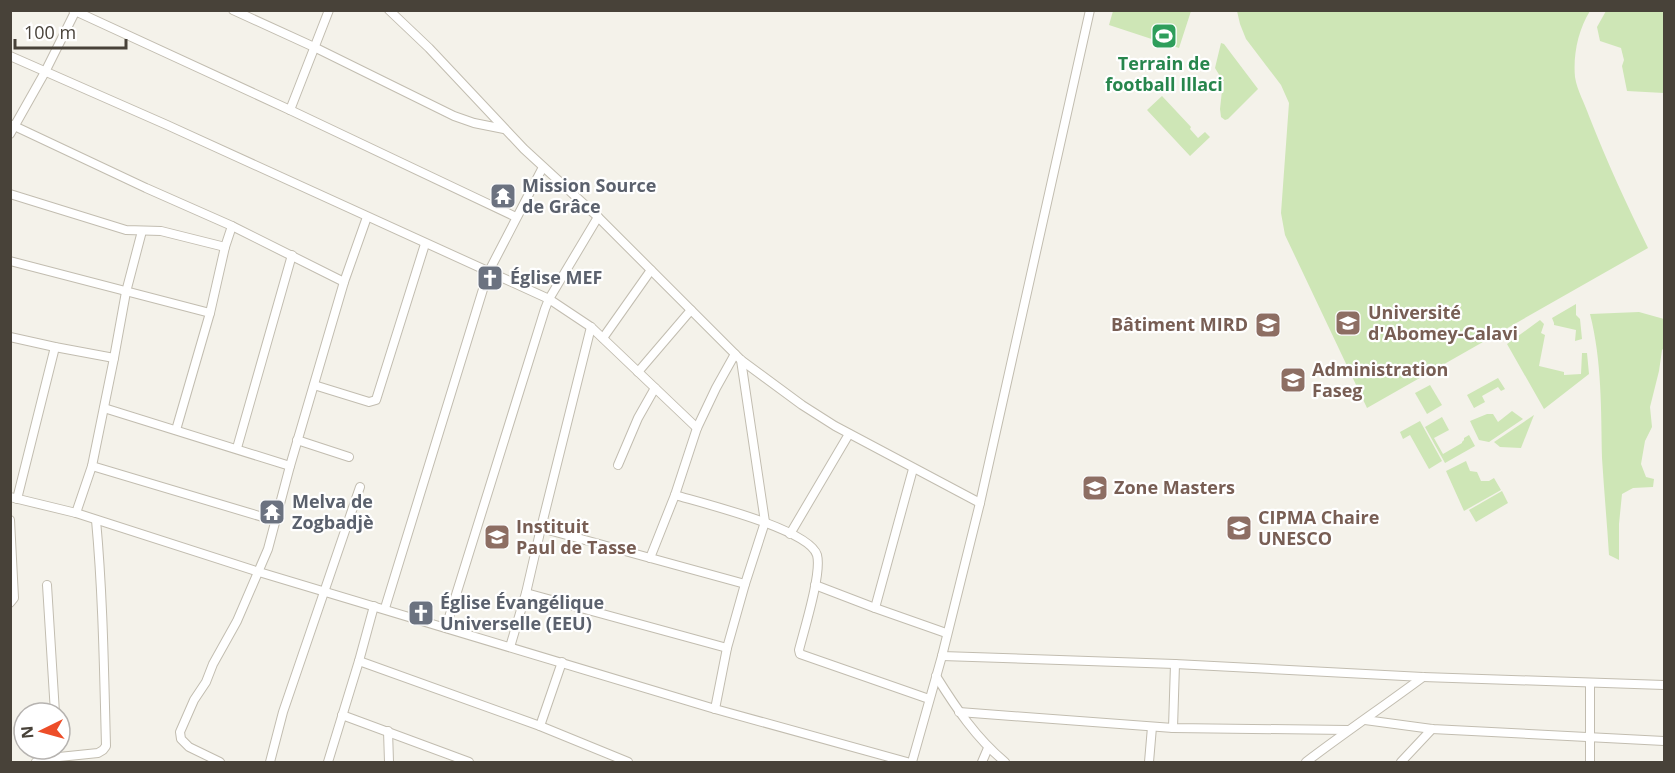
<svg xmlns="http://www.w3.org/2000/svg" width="1675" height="773" viewBox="0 0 1675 773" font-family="'Open Sans',sans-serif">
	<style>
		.green { fill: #cee6b6 }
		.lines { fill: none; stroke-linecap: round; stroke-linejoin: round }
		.street-casing { stroke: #c2bdb0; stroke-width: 10 }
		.street { stroke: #fff; stroke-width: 8 }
		.labels { text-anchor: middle; stroke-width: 4.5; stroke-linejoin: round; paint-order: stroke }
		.leisure-label { font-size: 18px; font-weight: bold; fill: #27864d; stroke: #fff }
		.worship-label { font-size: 18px; font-weight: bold; fill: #5b616d; stroke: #fff; text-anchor: start }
		.education-label { font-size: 18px; font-weight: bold; fill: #785e54; stroke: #fff; text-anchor: start }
	</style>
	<rect width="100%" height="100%" fill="#f4f2ea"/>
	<!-- green -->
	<g class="green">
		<path d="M1113,11v-1l78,1 -12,37 -70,-23z"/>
		<path d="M1237,11h353c-12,19 -17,44 -15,66 2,13 10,27 14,39 18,46 38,89 59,132l-281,160 -82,-173 -4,-22 8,-110 -8,-18 -35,-46 -6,-15z"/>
		<path d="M1606,11h58v82l-37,-2 -5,-25 2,-6 -3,-12 -21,-7 -3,-14z"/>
		<path d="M1221,43l3,1 34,45 -30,30 -3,1 -4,-3 -1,-8 3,-28 -8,-13z"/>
		<path d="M1162,96l29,31 -1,2 8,9 7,-6 5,5 -20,19 -43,-46z"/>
		<path d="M1576,304v11l4,4 2,20 -7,2 1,-11 -22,-5v-2l-2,-5z"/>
		<path d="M1639,312l25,7v29l-2,2 -3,21 -9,36 2,20 -7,14 -4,23 5,13 8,2 -1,8 -20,1 -11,6 -3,30v36l-10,-5c-2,-32 -5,-65 -7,-97 -1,-48 0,-97 -12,-144z"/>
		<path d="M1540,320l4,4 -3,9 4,2 -6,31 25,6v3l17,-1 1,-21h5l2,21 -45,35 -37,-65z"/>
		<path d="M1498,378l7,11 -4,2 -3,-4 -16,9 3,6 -11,6 -7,-13z"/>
		<path d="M1430,385l12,20 -15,9 -12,-21z"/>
		<path d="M1512,411l11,8 -34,23 -10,-2 -9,-19 17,-7h6l5,8z"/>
		<path d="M1534,415l-13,33 -21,-1 -6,-5z"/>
		<path d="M1442,417l7,13 -15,8 9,16 19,-11v-1l2,-2v-2l5,-3 6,11 -30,17 -20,-36z"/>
		<path d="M1420,421l22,40 -13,8 -19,-34 -7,4 -3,-7z"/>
		<path d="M1466,461l4,10 7,1 4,9h8l5,-3 7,12 -37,21 -18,-40z"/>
		<path d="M1502,491l6,12 -32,19 -7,-12z"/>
	</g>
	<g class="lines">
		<!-- street casing -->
		<g class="street-casing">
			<g id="street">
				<path d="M73,10l217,100 226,107"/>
				<path d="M233,10l81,37 140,69 20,7 30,6"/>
				<path d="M389,10l40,38 95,101 74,68 143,143 61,45 33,21 145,77"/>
				<path d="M10,56l157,69 382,174 42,28 106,101"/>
				<path d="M290,110l39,-100"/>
				<path d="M10,124l136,64 86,38 112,56"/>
				<path d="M10,134l35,-62 31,-62"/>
				<path d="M10,194l116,36 35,1 64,16"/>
				<path d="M10,261l200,52"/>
				<path d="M10,337l45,10 59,11"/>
				<path d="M603,338l48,-68"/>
				<path d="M638,372l53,-62"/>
				<path d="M314,385l55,17 7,-2 49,-156"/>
				<path d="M104,408l186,58"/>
				<path d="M176,430l34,-117 15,-66 7,-21"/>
				<path d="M297,440l52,17"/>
				<path d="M237,448l55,-193"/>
				<path d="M618,465l20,-47 17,-30"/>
				<path d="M92,466l184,55"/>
				<path d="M675,495c27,8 134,34 142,60 5,18 -13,75 -18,95l1,4 129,45"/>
				<path d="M10,497l66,16 183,59 456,137 192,53"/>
				<path d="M17,499l38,-152"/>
				<path d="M76,513l16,-47 22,-108 12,-66 16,-61"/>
				<path d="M10,520l4,78 -4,5"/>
				<path d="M541,528l204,56"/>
				<path d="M790,534l59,-100"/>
				<path d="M650,558l25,-63 22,-67 19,-40 19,-34"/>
				<path d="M47,585l8,128"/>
				<path d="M815,585l60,23 71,25"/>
				<path d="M526,593l201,55"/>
				<path d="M385,608l103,-335 55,-106"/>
				<path d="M875,608l38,-139"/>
				<path d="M446,627l99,-318 4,-10 49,-82"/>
				<path d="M510,647l16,-54 15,-65 50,-201"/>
				<path d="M942,656l233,8 248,13 241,8"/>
				<path d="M359,661l181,65 88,36"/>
				<path d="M936,676c20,32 40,62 69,86"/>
				<path d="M715,709l12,-61 18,-64 20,-62 -24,-162"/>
				<path d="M959,712l214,16 175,2"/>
				<path d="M342,715l127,47"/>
				<path d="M1365,720l67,9 232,12"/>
				<path d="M540,726l22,-64"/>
				<path d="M1173,728l2,-64"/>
				<path d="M388,731l1,31"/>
				<path d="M36,762l23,-5 39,-4 5,-3 3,-4c-2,-75 -3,-151 -10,-226"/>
				<path d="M220,762l-31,-15 -8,-8 -1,-7 14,-32 12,-18 7,-18 24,-43 31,-72 22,-83 54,-184 23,-65"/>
				<path d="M270,762l13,-50 77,-225"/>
				<path d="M328,762l31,-101 15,-55"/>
				<path d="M912,762l30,-106 38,-153 110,-493"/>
				<path d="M982,762l6,-14"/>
				<path d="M1149,762l3,-35"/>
				<path d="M1306,762c38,-29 78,-56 117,-85"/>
				<path d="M1401,762l31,-33"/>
				<path d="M1590,762v-79"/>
			</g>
		</g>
		<!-- street -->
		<use href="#street" class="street"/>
	</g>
	<!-- icons -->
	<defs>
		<g id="stadium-square" transform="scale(1.35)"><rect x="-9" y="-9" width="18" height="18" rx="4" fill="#2e9e5b" stroke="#fff"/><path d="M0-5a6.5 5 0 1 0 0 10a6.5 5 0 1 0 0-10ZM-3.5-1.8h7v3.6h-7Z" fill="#fff"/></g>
		<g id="temple-square" transform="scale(1.35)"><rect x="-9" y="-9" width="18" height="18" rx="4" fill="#6b7280" stroke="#fff"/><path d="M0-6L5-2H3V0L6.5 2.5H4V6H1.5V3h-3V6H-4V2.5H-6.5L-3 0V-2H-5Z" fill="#fff"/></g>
		<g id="church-square" transform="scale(1.35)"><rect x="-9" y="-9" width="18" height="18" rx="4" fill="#6b7280" stroke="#fff"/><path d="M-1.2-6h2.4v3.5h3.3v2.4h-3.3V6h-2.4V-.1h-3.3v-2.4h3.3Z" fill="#fff"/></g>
		<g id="university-square" transform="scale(1.35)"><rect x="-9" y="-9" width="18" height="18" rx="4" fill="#8d6e63" stroke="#fff"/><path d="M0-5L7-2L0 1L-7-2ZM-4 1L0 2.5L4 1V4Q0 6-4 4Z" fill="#fff"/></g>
	</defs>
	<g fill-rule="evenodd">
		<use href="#stadium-square" x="1164" y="36"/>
		<use href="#temple-square" x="503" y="196"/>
		<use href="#church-square" x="490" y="278"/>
		<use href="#university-square" x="1348" y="323"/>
		<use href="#university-square" x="1268" y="325"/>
		<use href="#university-square" x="1293" y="380"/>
		<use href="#university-square" x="1095" y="488"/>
		<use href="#temple-square" x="272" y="512"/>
		<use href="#university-square" x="1239" y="528"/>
		<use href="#university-square" x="497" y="537"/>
		<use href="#church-square" x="421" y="613"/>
	</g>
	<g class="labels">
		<!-- leisure labels -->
		<g class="leisure-label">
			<text x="1164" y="70">Terrain de<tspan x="1164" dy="21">football Illaci</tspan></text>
		</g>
		<!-- worship labels -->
		<g class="worship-label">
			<text x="522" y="192">Mission Source<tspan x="522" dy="21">de Grâce</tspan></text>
			<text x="510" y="284">Église MEF</text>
			<text x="292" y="508">Melva de<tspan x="292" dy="21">Zogbadjè</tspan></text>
			<text x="440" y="609">Église Évangélique<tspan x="440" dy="21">Universelle (EEU)</tspan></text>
		</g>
		<!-- education labels -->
		<g class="education-label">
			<text x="1368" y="319">Université<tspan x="1368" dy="21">d'Abomey-Calavi</tspan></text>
			<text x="1248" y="331" text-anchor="end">Bâtiment MIRD</text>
			<text x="1312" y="376">Administration<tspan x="1312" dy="21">Faseg</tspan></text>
			<text x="1114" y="494">Zone Masters</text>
			<text x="1258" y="524">CIPMA Chaire<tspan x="1258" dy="21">UNESCO</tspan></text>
			<text x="516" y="533">Instituit<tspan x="516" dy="21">Paul de Tasse</tspan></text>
		</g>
	</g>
	<!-- border -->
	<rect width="1675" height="773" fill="none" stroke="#484239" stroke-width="24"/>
	<!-- north arrow -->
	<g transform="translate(42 731) rotate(265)"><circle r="28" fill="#ffffff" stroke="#b6b3b0" stroke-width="1.5"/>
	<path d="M0-4.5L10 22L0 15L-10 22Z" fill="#ed4d28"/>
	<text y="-9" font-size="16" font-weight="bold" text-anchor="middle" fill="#484239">N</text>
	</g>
	<!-- scale -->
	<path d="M15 39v9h111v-9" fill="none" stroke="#484239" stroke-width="3"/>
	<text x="24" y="39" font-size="18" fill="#484239" stroke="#ffffff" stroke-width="4.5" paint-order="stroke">100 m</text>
</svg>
